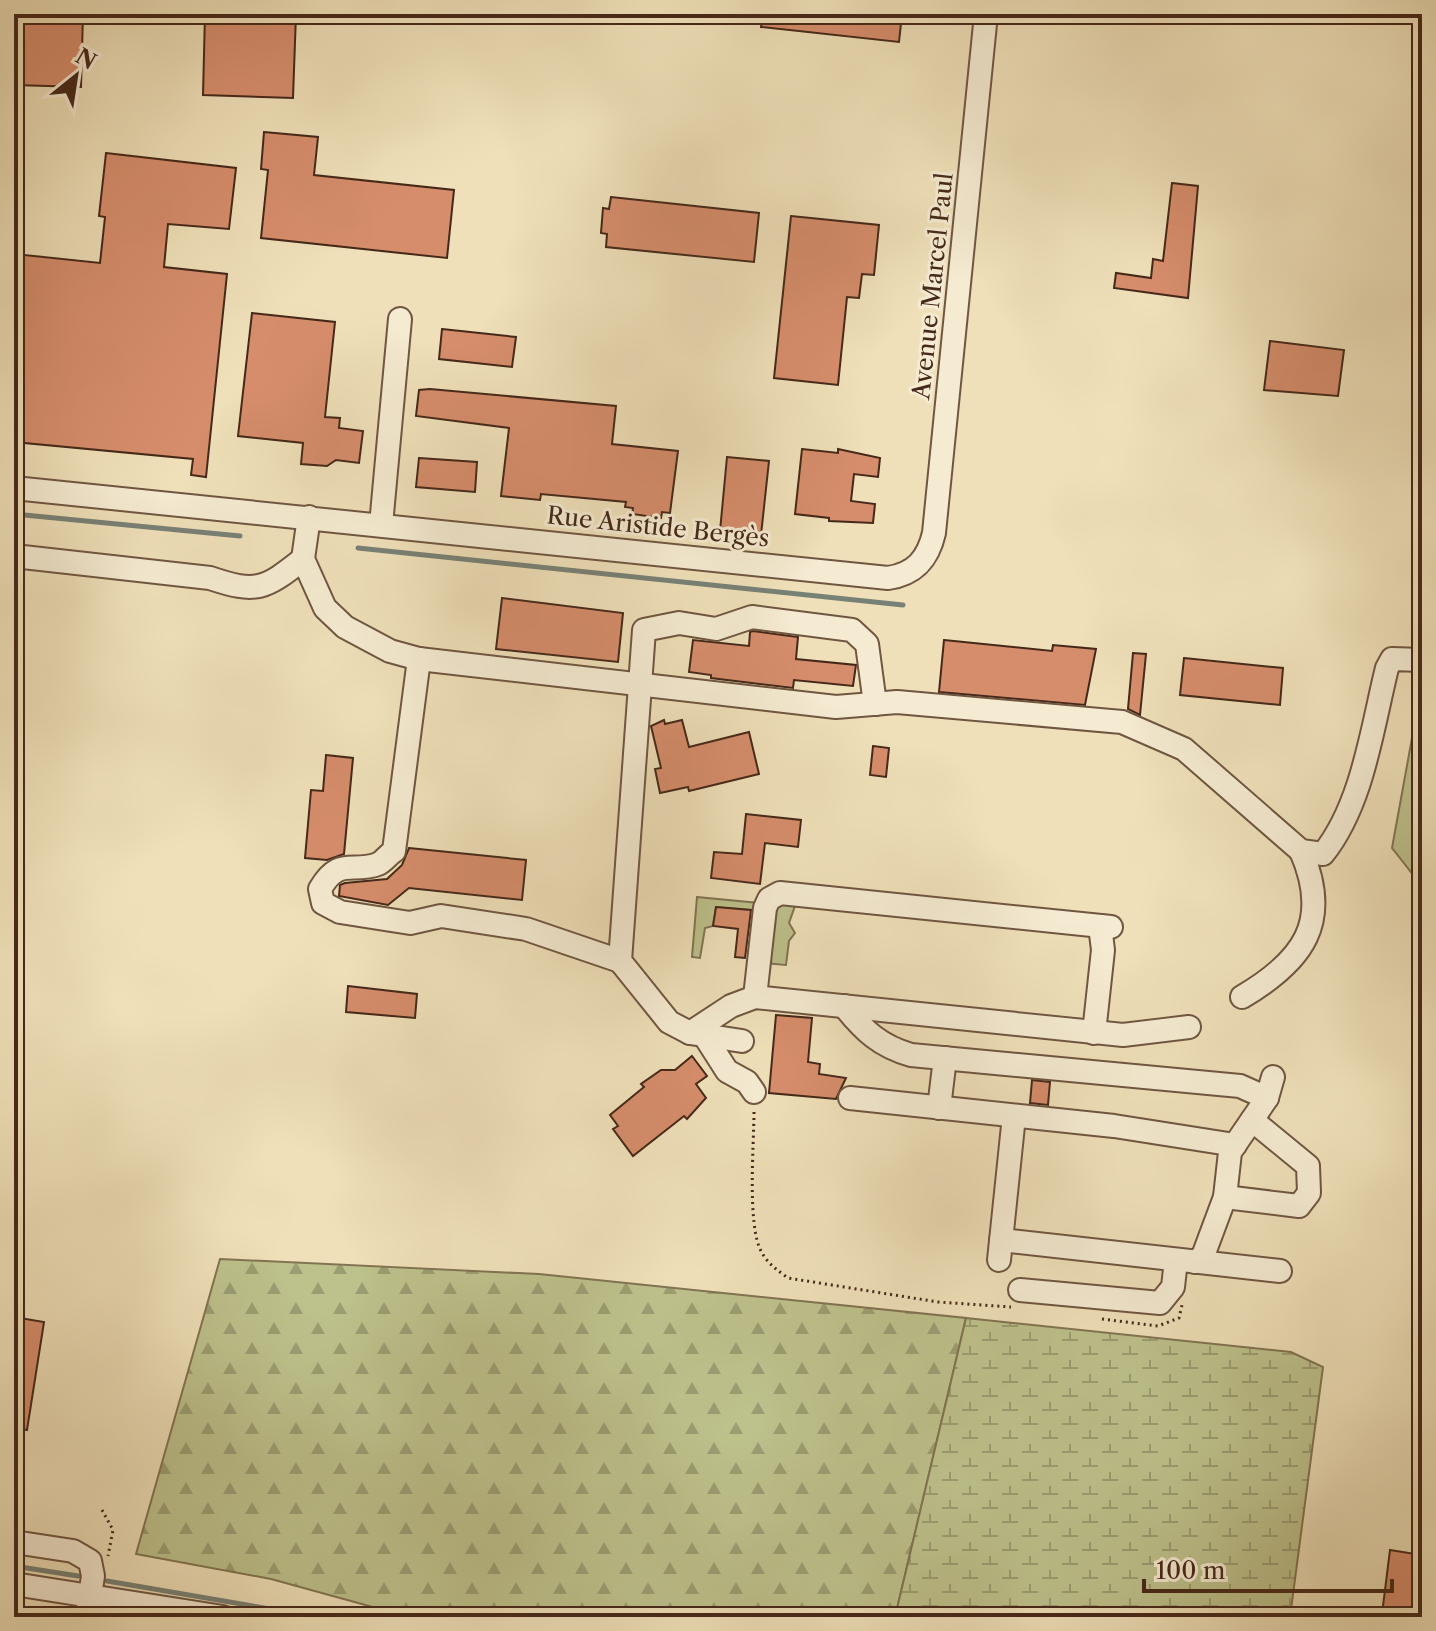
<svg xmlns="http://www.w3.org/2000/svg" width="1436" height="1631" viewBox="0 0 1436 1631" font-family="'Libre Caslon Text',serif">
	<style>
		.grass { fill: #bdc18c; stroke: #817452; stroke-width: 2 }
		.forest { fill: url(#forest-firs); stroke: #817452; stroke-width: 2 }
		.wetland { fill: url(#wetland-marsh); stroke: #817452; stroke-width: 2 }
		.lines { fill: none; stroke-linecap: round; stroke-linejoin: round }
		.stream { stroke: #788176; stroke-width: 5 }
		.building { fill: #d68d6c; stroke: #452819; stroke-width: 2 }
		.minor-casing { stroke: #705641; stroke-width: 26 }
		.path { stroke: #452819; stroke-width: 3; stroke-dasharray: 2 4; stroke-linecap: butt }
		.minor { stroke: #f5ebd2; stroke-width: 22 }
		.labels { text-anchor: middle; stroke-width: 6; stroke-linejoin: round; paint-order: stroke }
		.street-label { font-size: 24px; fill: #452819; stroke: #f5ebd2 }
	</style>
	<defs>
		<pattern id="forest-firs" width="22" height="20" patternUnits="userSpaceOnUse" patternTransform="scale(2)"><rect width="22" height="20" fill="#bdc18c"/><path d="M5 1l3.5 6h-7zM16 11l3.5 6h-7z" fill="#9b9d72"/></pattern>
		<pattern id="wetland-marsh" width="20" height="14" patternUnits="userSpaceOnUse" patternTransform="scale(2)"><rect width="20" height="14" fill="#bdc18c"/><path d="M1 5h8M5 5V1M11 12h8M15 12V8" fill="none" stroke="#9b9d72"/></pattern>
	</defs>
	<rect width="100%" height="100%" fill="#efe0b9"/>
	<filter id="stains"><feTurbulence type="fractalNoise" baseFrequency=".0025" numOctaves="4"/><feColorMatrix values="0 0 0 0 .2 0 0 0 0 .09 0 0 0 0 .02 0 0 0 .5 -.17"/></filter>
	<radialGradient id="worn" r=".72"><stop offset=".6" stop-color="#630" stop-opacity="0"/><stop offset="1" stop-color="#630" stop-opacity=".3"/></radialGradient>
	<!-- grass -->
	<g class="grass">
		<path d="M1422,683v203l-30,-38z"/>
		<path d="M697,897l62,6 2,8 -45,-4 -3,19 -8,2 -5,30 -8,-1z"/>
		<path d="M776,903l19,3 -6,17 6,10 -6,8 -3,24 -22,-2z"/>
	</g>
	<!-- forest -->
	<path class="forest" d="M220,1259l319,15 427,44 -71,299h-486l-138,-38 -135,-25z"/>
	<!-- wetland -->
	<path class="wetland" d="M966,1318l325,34 32,15 -33,250h-395z"/>
	<g class="lines">
		<!-- stream -->
		<g class="stream">
			<path d="M14,514l226,22"/>
			<path d="M358,548l545,57"/>
			<path d="M14,1566l64,10"/>
			<path d="M107,1581l210,36"/>
		</g>
	</g>
	<!-- building -->
	<g class="building">
		<path d="M14,14h69l-2,73 -67,-2z"/>
		<path d="M205,14h91l-3,84 -90,-3z"/>
		<path d="M763,14h139l-3,28 -138,-15z"/>
		<path d="M264,132l54,5 -4,38 140,15 -7,68 -186,-20 7,-68 -7,-1z"/>
		<path d="M106,153l130,15 -7,61 -61,-5 -4,43 63,7 -21,203 -15,-2 2,-16 -179,-17v-115l4,-35h-4l1,-38 85,9 5,-46 -6,-1z"/>
		<path d="M1172,183l26,3 -10,112 -74,-10 2,-15 35,5 2,-19 10,2z"/>
		<path d="M611,197l148,16 -5,49 -148,-15 1,-13 -6,-1 2,-25 6,1z"/>
		<path d="M791,216l88,9 -5,50 -12,-1 -3,24 -12,-1 -9,88 -64,-7z"/>
		<path d="M252,313l83,9 -10,95 15,1 -1,10 24,3 -4,32 -23,-3 -9,6 -26,-2 2,-21 -65,-7z"/>
		<path d="M442,329l74,8 -4,30 -73,-8z"/>
		<path d="M1270,341l74,9 -6,46 -74,-6z"/>
		<path d="M430,389l186,17 -4,38 66,7 -8,62 -8,-1 -1,6 -29,-4 1,-6 -8,-1 1,-5 -85,-8 -1,6 -39,-4 8,-68 -93,-12 3,-26z"/>
		<path d="M802,449l36,4v-4l42,9 -2,19 -24,-3 -3,27 24,3 -2,19 -44,-2v-3l-34,-4z"/>
		<path d="M727,457l42,4 -8,74 -41,-4z"/>
		<path d="M419,458l58,4 -2,30 -59,-5z"/>
		<path d="M502,598l121,15 -5,49 -122,-13z"/>
		<path d="M753,631l45,6 -2,22 60,6 -3,21 -59,-6 -1,8 -82,-10v-3l-22,-3 4,-32 56,6 1,-14z"/>
		<path d="M944,640l108,11 1,-6 43,4 -11,56 -146,-13z"/>
		<path d="M1133,653l13,1 -6,61 -12,-6z"/>
		<path d="M1184,658l99,10 -3,37 -100,-10z"/>
		<path d="M664,720l1,4 17,-4 7,27 60,-15 10,42 -70,17 -1,-4 -28,6 -5,-24 6,-1 -10,-42z"/>
		<path d="M873,746l16,2 -3,29 -16,-2z"/>
		<path d="M326,755l27,3 -9,96 -17,6 -22,-2 6,-68 12,1z"/>
		<path d="M746,814l55,6 -3,27 -33,-4 -5,41 -49,-6 3,-26 28,2z"/>
		<path d="M409,848l117,12 -4,40 -113,-12 -21,17 -49,-9 1,-11 5,-2 42,-4 15,-14z"/>
		<path d="M716,907l35,3 -6,48 -10,-1 3,-28 -25,-3z"/>
		<path d="M348,986l69,8 -2,24 -69,-6z"/>
		<path d="M776,1015l36,3 -4,44 12,2 -1,10 27,4 -10,21 -67,-6z"/>
		<path d="M692,1056l15,20 -11,8 10,14 -19,21 -3,-3 -51,40 -20,-27 5,-3 -8,-11 34,-28 -3,-3 20,-14h14z"/>
		<path d="M1032,1080l18,2 -2,23 -18,-2z"/>
		<path d="M14,1317l30,5 -17,108 -13,-2z"/>
		<path d="M1390,1550l32,5v62l-40,-3z"/>
	</g>
	<g class="lines">
		<!-- minor casing -->
		<g class="minor-casing">
			<g id="minor">
				<path d="M14,488l874,90c27,-4 40,-19 46,-45l52,-519"/>
				<path d="M309,517l-6,42 22,49 20,19 45,24 29,8 417,48 61,-5 225,20 62,27 117,102 22,3c40,-50 49,-126 64,-186l5,-9 30,1"/>
				<path d="M381,525l19,-206"/>
				<path d="M14,556l196,22c47,16 55,11 93,-19"/>
				<path d="M419,659l-25,192c-5,3 -11,11 -16,13 -26,10 -39,-8 -58,25l3,14 17,9 70,11 31,-7 85,13 94,32"/>
				<path d="M755,997l10,-89 4,-9 11,-6 331,34"/>
				<path d="M1242,997c61,-36 90,-75 59,-146"/>
				<path d="M844,1006c20,25 36,40 67,49l329,31 27,12"/>
				<path d="M690,1033l41,-27 24,-9 368,38 66,-8"/>
				<path d="M1094,1033l9,-83 -3,-24"/>
				<path d="M704,1035l23,36 20,11 7,10"/>
				<path d="M742,1041l-52,-8 -21,-11 -49,-61 24,-331 35,-7 37,6 36,-12 100,13 15,14 8,60"/>
				<path d="M850,1098l264,28 121,19"/>
				<path d="M939,1108l6,-50"/>
				<path d="M1225,1197l74,9 10,-13 -1,-27 -56,-46"/>
				<path d="M1001,1240l279,31"/>
				<path d="M999,1260l15,-144"/>
				<path d="M1195,1262l8,-6 22,-59 5,-45 37,-54 6,-21"/>
				<path d="M1020,1290l140,13 13,-16 3,-27"/>
				<path d="M14,1542l59,9 17,10 3,15 -5,33"/>
				<path d="M14,1584l209,33"/>
			</g>
		</g>
		<!-- path -->
		<g class="path">
			<path d="M754,1112c0,32 -7,112 7,139 6,12 16,19 27,27l150,24 73,5"/>
			<path d="M1102,1319l56,7 21,-8 3,-13"/>
			<path d="M102,1510l11,20 -5,26"/>
		</g>
		<!-- minor -->
		<use href="#minor" class="minor"/>
	</g>
	<g class="labels">
		<!-- street labels -->
		<g class="street-label">
			<text transform="translate(933 286) rotate(-84)" y="8">Avenue Marcel Paul</text>
			<text transform="translate(658 527) rotate(6)" y="8">Rue Aristide Bergès</text>
		</g>
	</g>
	<!-- margin -->
	<rect width="1436" height="1631" fill="none" stroke="#efe0b9" stroke-width="48"/>
	<rect x="16" y="16" width="1404" height="1599" fill="none" stroke="#452819" stroke-width="4"/>
	<rect x="24" y="24" width="1388" height="1583" fill="none" stroke="#452819" stroke-width="2"/>
	<!-- north arrow -->
	<g transform="translate(76 76) rotate(30)" stroke="#f5ebd2" stroke-width="6" paint-order="stroke">
	<path d="M0-6L14 30L0 20L-14 30Z" fill="#452819"/>
	<text y="-12" font-size="22" font-weight="bold" text-anchor="middle" fill="#452819">N</text>
	</g>
	<!-- scale -->
	<path d="M1144 1579v12h248v-12" fill="none" stroke="#452819" stroke-width="4"/>
	<text x="1156" y="1579" font-size="24" fill="#452819" stroke="#f5ebd2" stroke-width="6" paint-order="stroke">100 m</text>
	<rect width="100%" height="100%" filter="url(#stains)"/>
	<rect width="100%" height="100%" fill="url(#worn)"/>
</svg>
